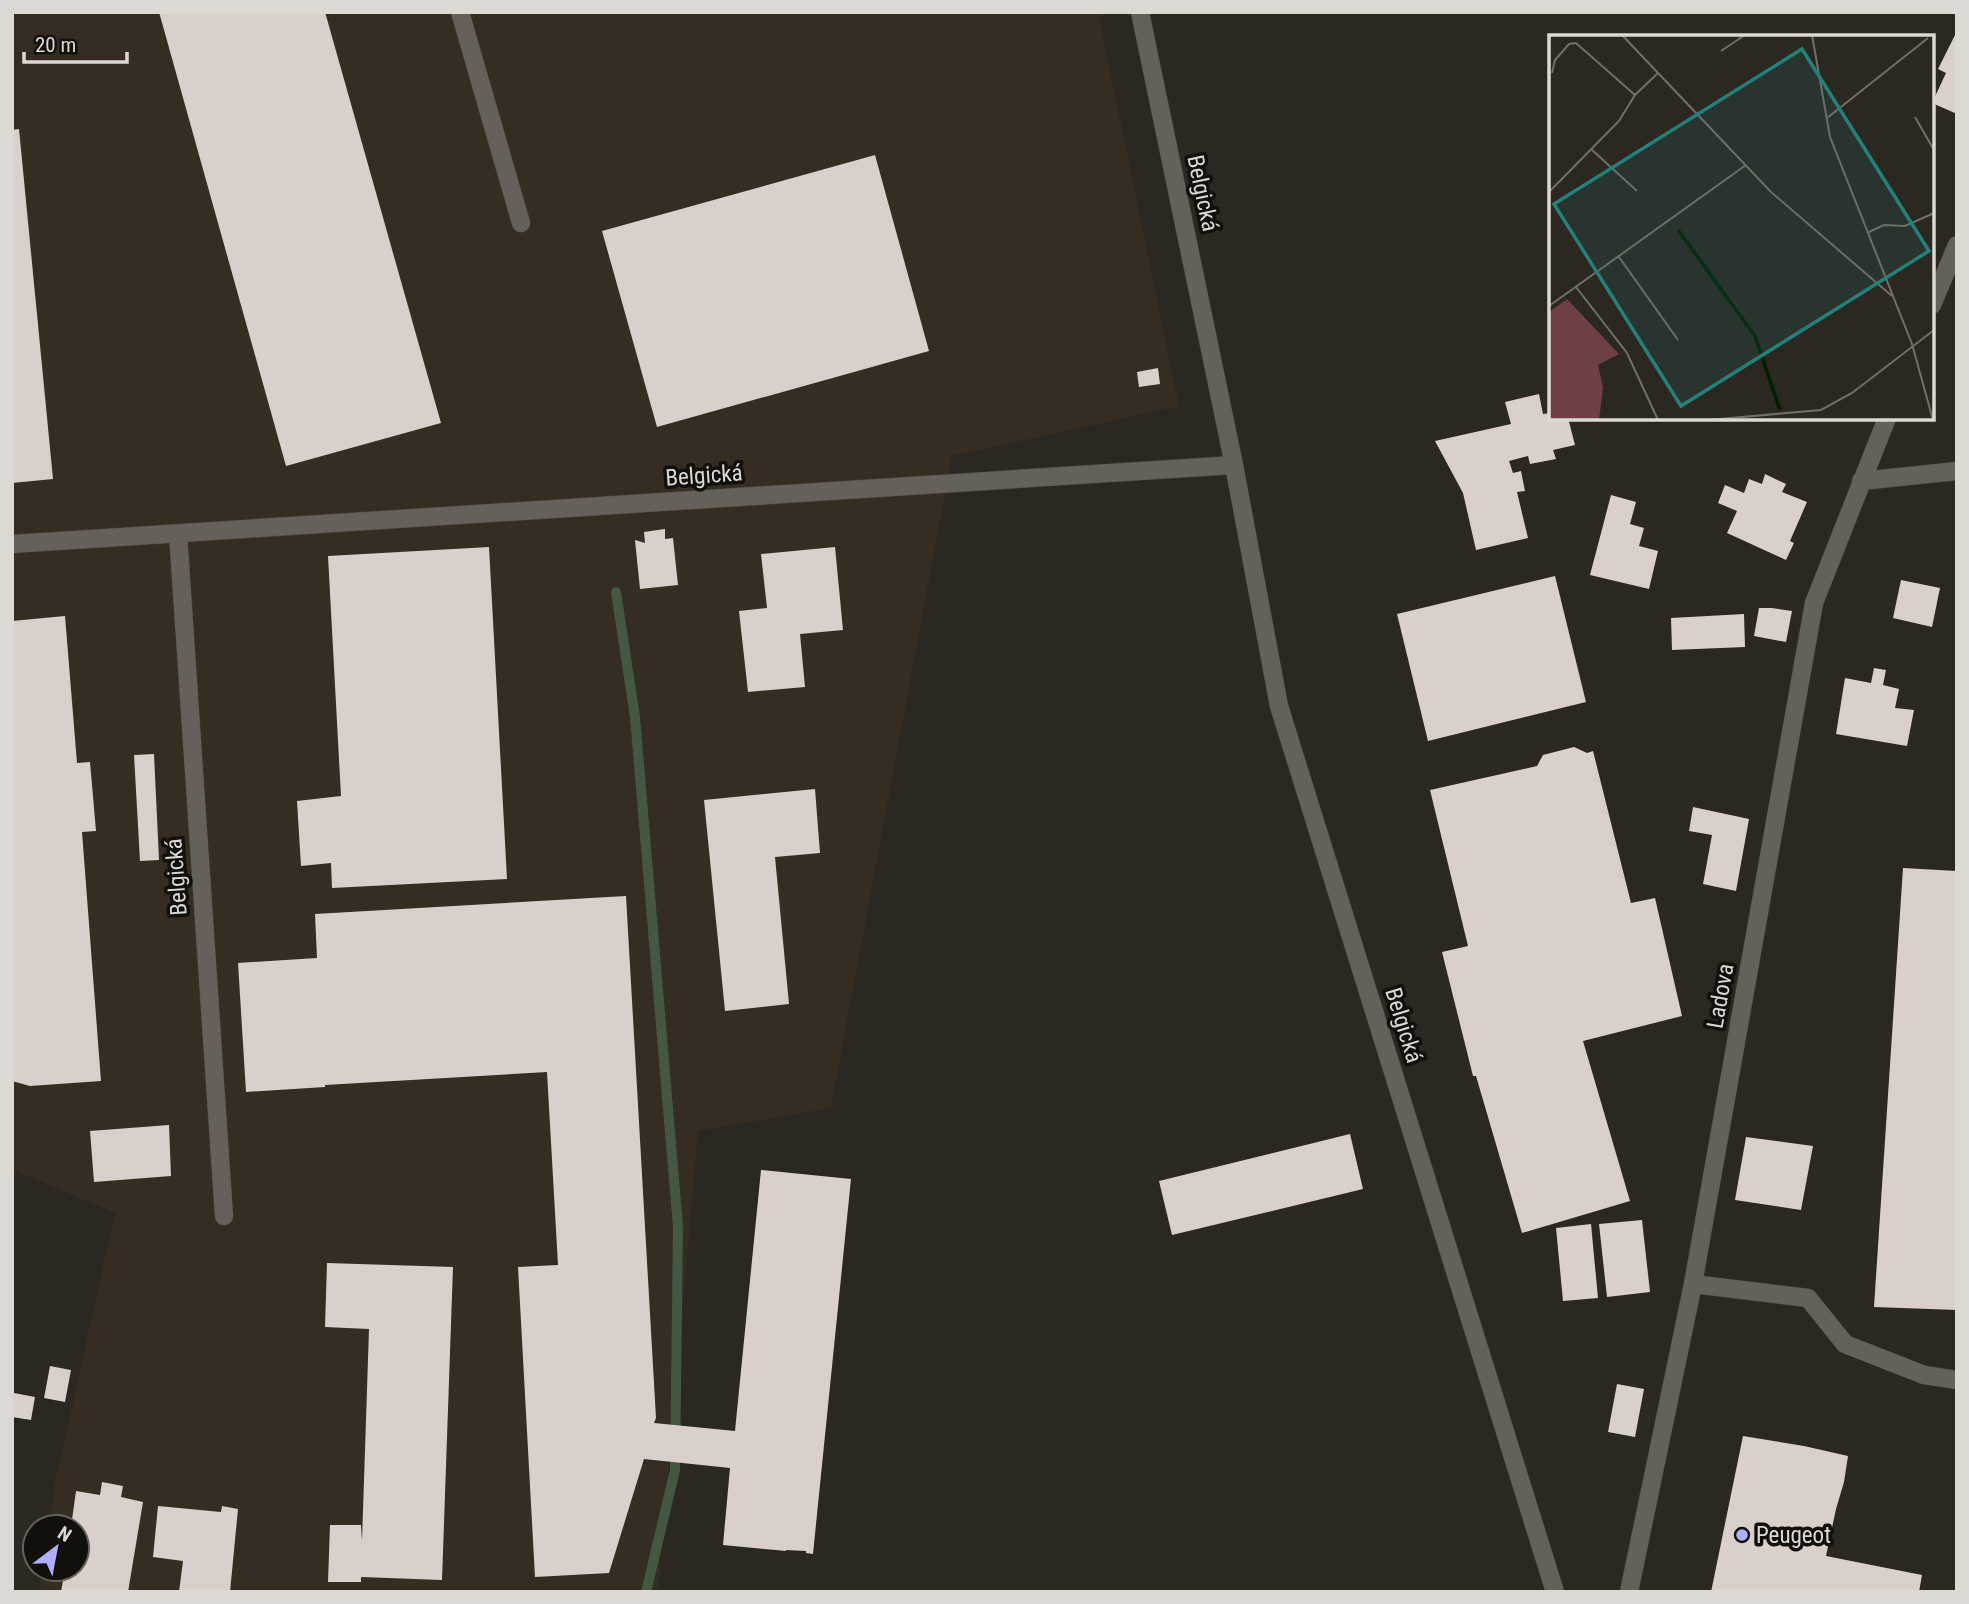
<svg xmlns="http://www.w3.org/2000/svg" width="1969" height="1604" viewBox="0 0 1969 1604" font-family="'Roboto Condensed',sans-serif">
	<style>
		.built { fill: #352d22 }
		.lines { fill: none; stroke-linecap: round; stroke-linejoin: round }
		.stream { stroke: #445740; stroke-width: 10 }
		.building { fill: #d9d0cc }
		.minor-casing { stroke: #47443f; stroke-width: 19 }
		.minor { stroke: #65615a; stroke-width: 18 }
		.poi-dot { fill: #afaefa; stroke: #12100d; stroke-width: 2.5 }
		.labels { text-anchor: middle; stroke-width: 7; stroke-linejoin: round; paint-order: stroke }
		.street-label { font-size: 23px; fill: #dcd9d5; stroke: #12100d }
		.poi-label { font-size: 23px; fill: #dcd9d5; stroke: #12100d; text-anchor: start }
		.inset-river { fill: none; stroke: #031f00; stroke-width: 3.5 }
		.inset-road { fill: none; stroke: #726e69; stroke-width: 2 }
		.view { fill: #248078; fill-opacity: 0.15; stroke: #248078; stroke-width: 3.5 }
		.inset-edge { fill: none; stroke: #dcd9d5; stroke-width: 3.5 }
	</style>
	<rect width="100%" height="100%" fill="#2b2721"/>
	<!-- built -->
	<path class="built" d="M12,12h1086l81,394 -227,50 -121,652 -133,23 -40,461h-618l3,-23h34v-42h-28l7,-49 59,-265 -103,-44z"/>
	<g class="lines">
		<!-- stream -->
		<path class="stream" d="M616,592l19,125 43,510 -3,243 -29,122"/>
	</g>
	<!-- building -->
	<g class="building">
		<path d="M159,12h166l116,411 -155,43z"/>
		<path d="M1957,31v83l-25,-11 14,-30 -8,-4z"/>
		<path d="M19,129l34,350 -41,4v-353z"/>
		<path d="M875,155l54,196 -272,76 -55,-196z"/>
		<path d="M1158,368l2,16 -21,3 -2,-15z"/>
		<path d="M1539,394l4,20 8,-1v5l2,2 15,-2 7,27 -22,5 3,9 -26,5 -2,-8 -19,5 4,12 8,-2 4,20 -8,1 11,46 -52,12 -13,-57 -28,-52 76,-17 -6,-22z"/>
		<path d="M1765,474l21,10 -4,8 25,10 -17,39 4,2 -8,17 -59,-27 10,-22 -19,-8 7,-18 19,8 5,-14 13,5z"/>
		<path d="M1611,495l25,7 -6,22 14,4 -5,18 19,5 -9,38 -59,-14z"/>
		<path d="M665,529v10l8,-1 5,47 -38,4 -5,-49 10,3 -1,-11z"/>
		<path d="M489,547l18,332 -175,9 -1,-25 -30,3 -4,-65 44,-5 -13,-240z"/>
		<path d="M835,547l8,83 -43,4 5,53 -57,5 -9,-81 28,-3 -6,-54z"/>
		<path d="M1555,576l31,126 -158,39 -31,-127z"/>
		<path d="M1901,580l39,8 -8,39 -39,-9z"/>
		<path d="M1759,608h13l20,3 -6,31 -32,-6z"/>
		<path d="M1744,614l1,33 -73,3 -1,-32z"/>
		<path d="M65,616l12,147 13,-1 6,69 -14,1 19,249 -71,5 -18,-5v-460z"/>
		<path d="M1874,668l12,2 -3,15 16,4 -4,19 19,2 -7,36 -71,-12 9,-56 26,5z"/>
		<path d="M1574,747l13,6 6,-2 38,152 24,-5 27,118 -99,25 47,160 -108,32 -46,-157h-3l-31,-124 26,-6 -38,-156 107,-24 6,-11z"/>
		<path d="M154,754l5,106 -19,1 -6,-106z"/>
		<path d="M815,789l5,64 -45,4 14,147 -64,7 -21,-211z"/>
		<path d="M1693,807l56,12 -13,72 -33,-7 9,-49 -23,-4z"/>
		<path d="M1903,868l54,3v439l-83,-3z"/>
		<path d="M626,896l30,522 -2,5 81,8 26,-261 90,9 -38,375 -7,-1v-2l-20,-1v1l-63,-6 7,-77 -86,-9 -35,114 -74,4 -17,-310 40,-2 -11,-193 -222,13v2l-79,5 -8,-129 79,-5 -2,-44z"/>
		<path d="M169,1125l2,51 -77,6 -4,-51z"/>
		<path d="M1350,1134l13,55 -191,46 -13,-54z"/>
		<path d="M1746,1137l67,9 -12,64 -66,-10z"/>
		<path d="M1642,1220l8,72 -43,5 -8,-73z"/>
		<path d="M1591,1224l7,74 -35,3 -7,-73z"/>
		<path d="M327,1263l126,4 -11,313 -81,-3v5h-33l2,-57h31l1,16 7,-212 -44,-2z"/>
		<path d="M50,1366l21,4 -6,32 -21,-4z"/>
		<path d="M1617,1384l27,5 -9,48 -27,-5z"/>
		<path d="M14,1393l21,4 -4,23 -19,-3z"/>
		<path d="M1743,1436l61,10 44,10 -4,26 -8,27 -10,47 96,19 -3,17h-208z"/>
		<path d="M102,1482l21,4 -2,11 22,5 -15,90h-67l4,-23h12v-42h-6l5,-36 24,4z"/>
		<path d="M158,1506l63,6 1,-6 16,3 -8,83h-51l4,-31 -30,-4z"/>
	</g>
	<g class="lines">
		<!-- minor casing -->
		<g class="minor-casing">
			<g id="minor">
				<path d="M460,12l61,211"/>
				<path d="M1140,12l94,453 45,241 276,886"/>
				<path d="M1932,305l25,-60"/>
				<path d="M1861,481l96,-10"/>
				<path d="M178,534l46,682"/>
				<path d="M12,544l1222,-79"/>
				<path d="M1693,1284l115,14 37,46 79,31 33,5"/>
				<path d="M1629,1592l64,-308 121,-681 73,-185"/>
			</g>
		</g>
		<!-- minor -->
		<use href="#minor" class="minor"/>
	</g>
	<!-- markers -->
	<circle class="poi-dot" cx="1742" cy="1535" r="7"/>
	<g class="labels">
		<!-- street labels -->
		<g class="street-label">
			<text transform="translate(1203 193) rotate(78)" y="8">Belgická</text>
			<text transform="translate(704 475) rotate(-4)" y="8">Belgická</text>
			<text transform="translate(176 877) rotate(-94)" y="8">Belgická</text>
			<text transform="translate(1720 996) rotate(-80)" y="8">Ladova</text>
			<text transform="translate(1404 1025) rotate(73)" y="8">Belgická</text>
		</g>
		<!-- poi labels -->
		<g class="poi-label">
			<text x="1756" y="1543">Peugeot</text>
		</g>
	</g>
	<!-- overview -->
	<g transform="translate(1549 35)">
		<rect width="385" height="385" fill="#2b2721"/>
		<path d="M18,264l52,55 -21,11 5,23 -4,32h-50v-108z" fill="#6e4043"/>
		<path class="inset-river" d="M129,195l77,106 25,74"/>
		<path class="inset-road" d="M73,0l149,157 121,104M263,0l18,102 82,207 21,76M172,16l24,-16M3,38l3,-13 14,-16 7,-1 59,52M366,82l19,33M278,83l101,-80M42,114l46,42M0,157l70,-71 16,-26 23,-22M320,197l15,-7 21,1 29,-13M70,222l59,83M27,252l51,66 31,67M0,271l197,-141M159,385l113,-10 31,-17 82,-63"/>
		<path class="view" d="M253,14l127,202 -248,155 -127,-202z"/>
		<rect width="385" height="385" class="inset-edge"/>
	</g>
	<!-- border -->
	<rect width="1969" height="1604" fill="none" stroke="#dcd9d5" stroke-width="28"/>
	<!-- north arrow -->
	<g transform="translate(56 1548) rotate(32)"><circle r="33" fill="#12100d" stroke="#63605d" stroke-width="2"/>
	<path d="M0-5L12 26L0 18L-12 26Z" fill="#afaefa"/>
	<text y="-10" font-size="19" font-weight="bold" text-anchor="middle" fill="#dcd9d5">N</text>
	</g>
	<!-- scale -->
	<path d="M24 52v10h103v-10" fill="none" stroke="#dcd9d5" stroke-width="3.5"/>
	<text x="35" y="52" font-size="21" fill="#dcd9d5" stroke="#12100d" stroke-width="5" paint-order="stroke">20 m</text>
</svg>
